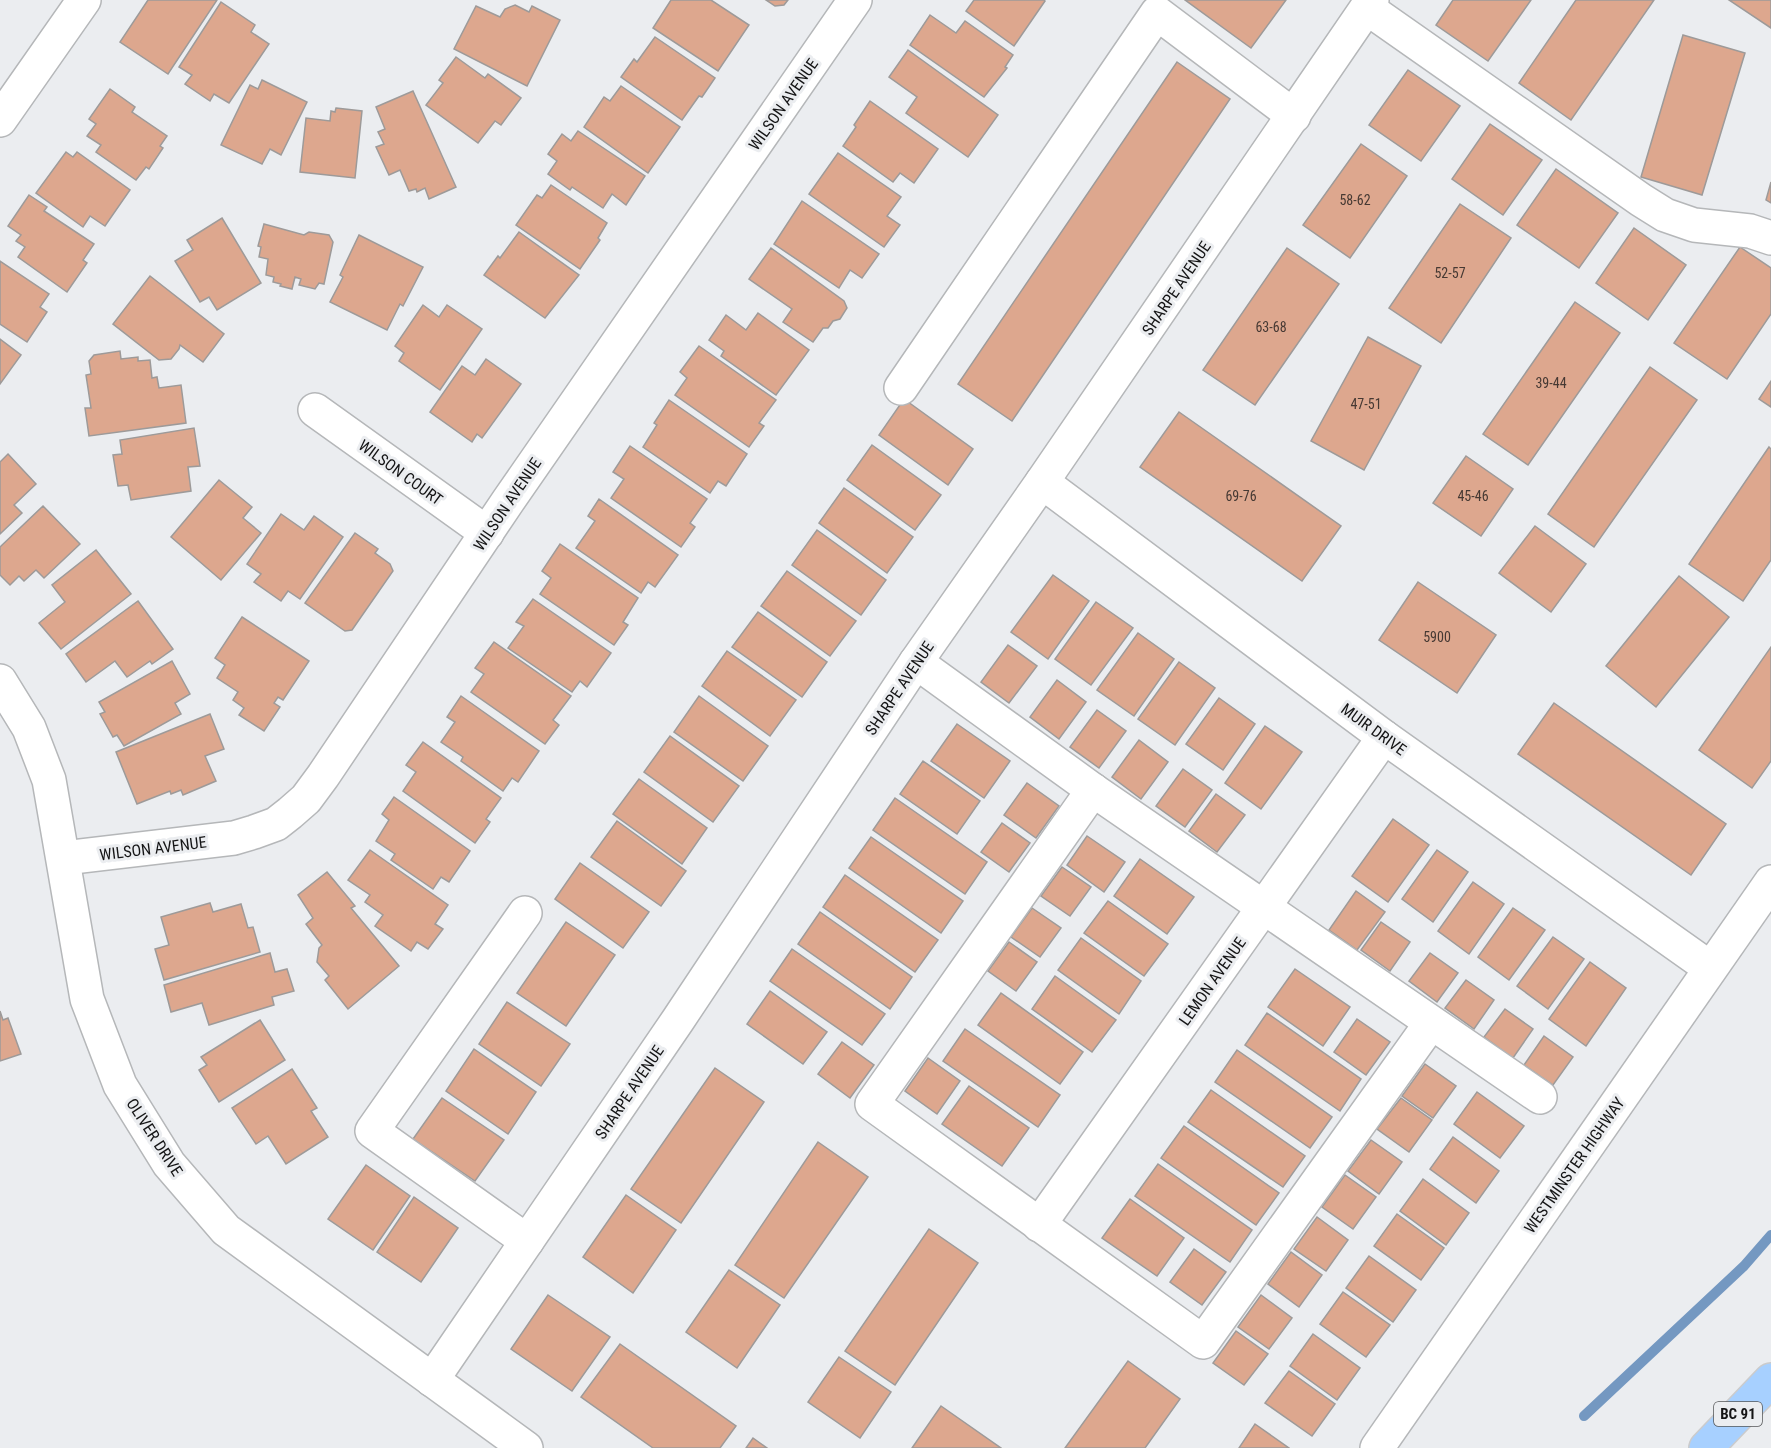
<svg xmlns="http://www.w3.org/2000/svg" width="1771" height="1448" viewBox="0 0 1771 1448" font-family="'Roboto Condensed',sans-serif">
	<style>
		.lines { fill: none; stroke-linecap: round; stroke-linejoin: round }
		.stream { stroke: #7498c1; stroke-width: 10 }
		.building { fill: #dda78e; stroke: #9d9a99; stroke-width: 1.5 }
		.minor-casing { stroke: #b5b7b9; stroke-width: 36 }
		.highway-casing { stroke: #cbcbcc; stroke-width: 36 }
		.minor { stroke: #fff; stroke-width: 33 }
		.highway { stroke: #a7d0ff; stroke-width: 33 }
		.labels { text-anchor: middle; stroke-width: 6; stroke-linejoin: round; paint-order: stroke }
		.number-label { font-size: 14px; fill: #463933 }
		.shield { fill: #ebedf0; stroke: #545557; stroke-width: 1.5 }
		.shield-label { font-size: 15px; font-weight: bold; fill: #141415 }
		.street-label { font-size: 16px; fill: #141415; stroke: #ebedf0 }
	</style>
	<rect width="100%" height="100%" fill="#ebedf0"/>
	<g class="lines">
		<!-- stream -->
		<path class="stream" d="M1584,1416l160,-150 27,-31"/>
	</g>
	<!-- building -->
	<g class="building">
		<path d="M148,0h69l-49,74 -48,-32z"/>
		<path d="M671,0h40l38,25 -31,46 -65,-43z"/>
		<path d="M766,0h22l-4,5 -9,1z"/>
		<path d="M974,0h70l1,1 -31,45 -48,-35z"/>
		<path d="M1185,0h101l-35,48z"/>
		<path d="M1453,0h78l-43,61 -52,-36z"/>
		<path d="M1576,0h78l-83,120 -52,-37z"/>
		<path d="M1729,0h42v28z"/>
		<path d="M221,2l34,23 -4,7 18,12 -40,59 -15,-9 -4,7 -25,-17 7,-9 -13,-8z"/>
		<path d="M515,5l14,7 3,-6 28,14 -33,66 -73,-37 22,-43 24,11 5,-8z"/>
		<path d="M930,15l26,18 9,-12 48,34 -8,12 2,1 -23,29 -74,-52z"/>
		<path d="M1683,35l62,18 -43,142 -61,-18z"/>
		<path d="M655,37l60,41 -13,19 -3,-1 -17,24 -61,-43 13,-18 3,3z"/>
		<path d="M908,50l90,65 -30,42 -62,-44 11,-16 -28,-20z"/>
		<path d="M456,57l29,21 3,-4 33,24 -20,27 -6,-4 -17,22 -52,-38 17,-22 -4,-3z"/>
		<path d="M1177,62l53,37 -218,322 -54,-37z"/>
		<path d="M1408,70l52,36 -39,55 -52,-36z"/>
		<path d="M262,80l45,22 -26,53 -11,-6 -8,15 -41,-19 29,-60 8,4z"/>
		<path d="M621,86l59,41 -32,46 -64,-46 20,-30 6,4z"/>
		<path d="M110,89l25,18 -3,5 35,24 -7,10 3,2 -14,21 -3,-2 -10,13 -40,-28 5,-7 -14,-9 9,-12 -7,-5z"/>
		<path d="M413,91l43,96 -27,12 -4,-11 -8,4 -1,-3 -7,2 -9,-21 -11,5 -13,-28 8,-3 -6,-12 7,-3 -9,-22z"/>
		<path d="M870,101l68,48 -24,34 -14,-10 -7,9 -50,-36 13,-19 -2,-2z"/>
		<path d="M336,108l26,3 -7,67 -55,-6 6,-54 24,3 1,-10 4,1z"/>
		<path d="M1490,124l52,36 -39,55 -51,-36z"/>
		<path d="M578,131l67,45 -19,29 -14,-11 -9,14 -31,-21 -2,3 -22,-16 9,-13 -9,-7 14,-20 9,7z"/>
		<path d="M1361,144l46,32 -57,82 -47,-33z"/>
		<path d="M66,152l7,5 4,-5 53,38 -25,36 -15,-10 -7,11 -47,-34z"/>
		<path d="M838,153l63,44 -14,19 13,9 -16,22 -75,-53z"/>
		<path d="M1556,169l62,44 -39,55 -62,-43z"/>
		<path d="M1771,182v21l-5,-3z"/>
		<path d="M551,185l56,38 -9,15 2,2 -20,29 -64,-44 21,-30 5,3z"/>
		<path d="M29,195l18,12 -3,4 50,33 -11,16 4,3 -20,29 -49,-35 7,-10 -9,-6 5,-6 -13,-9z"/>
		<path d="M802,201l77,53 -17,24 -12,-8 -11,18 -65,-44z"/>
		<path d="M1460,204l51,34 -70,105 -52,-35z"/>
		<path d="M222,218l39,65 -44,27 -8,-13 -9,5 -25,-41 18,-11 -6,-10z"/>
		<path d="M264,224l40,11 5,-3 20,3 4,7 -9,42 -5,-1 -4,6 -16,-4 2,-6 -6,-2 -3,12 -12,-3 1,-2 -8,-2 1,-5 -8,-2 2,-16 -9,-2 2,-10 -3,-1z"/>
		<path d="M1634,228l52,37 -38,55 -52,-37z"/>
		<path d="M519,232l60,43 -34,43 -61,-43 14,-19 2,2z"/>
		<path d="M359,235l64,32 -20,39 -3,-2 -13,26 -57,-28 13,-25 -3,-2z"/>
		<path d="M1740,247l31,21v46l-44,65 -53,-36z"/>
		<path d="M771,248l73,53 3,7 -7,11 -7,2 -5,7h-5l-10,14 -30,-20 9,-13 -43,-30z"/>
		<path d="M1287,248l52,36 -84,121 -52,-35z"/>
		<path d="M0,261l49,33 -9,13 7,5 -20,30 -27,-18z"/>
		<path d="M150,276l74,58 -21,28 -23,-17 -1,4 -8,10 -12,1 -46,-36z"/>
		<path d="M1575,302l45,31 -92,132 -45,-31z"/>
		<path d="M423,305l16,12 8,-12 35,24 -42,61 -41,-29 5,-8 -9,-7z"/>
		<path d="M758,313l51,37 -33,45 -55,-39 3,-5 -15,-11 17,-25 20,15z"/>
		<path d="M1368,337l53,29 -57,104 -53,-29z"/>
		<path d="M0,339l21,16 -21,29z"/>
		<path d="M699,346l77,54 -17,23 5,3 -15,21 -74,-52 12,-17 -7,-6z"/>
		<path d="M120,351l1,8 17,-2v4l12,-1 2,18 5,-1 2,11 22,-3 5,38 -97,13 -4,-28h6l-5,-33 5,-1 -2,-13 5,-6z"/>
		<path d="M486,359l35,25 -39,54 -5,-4 -5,8 -42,-30 32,-46 13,9z"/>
		<path d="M1650,367l47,33 -103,147 -46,-33z"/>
		<path d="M1771,381v26l-12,-8z"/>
		<path d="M904,399l69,50 -25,36 -69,-50z"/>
		<path d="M669,400l78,54 -21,32 -8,-5 -8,12 -67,-46 14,-22 -3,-2z"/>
		<path d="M1179,412l162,114 -39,55 -162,-114z"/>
		<path d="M194,428l6,38 -12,1 3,24 -60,9 -3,-15 -10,1 -5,-31 9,-1 -2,-14z"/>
		<path d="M872,445l69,50 -26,35 -68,-50z"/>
		<path d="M630,446l77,53 -17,24 5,4 -14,20 -70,-49 13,-19 -11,-7z"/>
		<path d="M1769,447l2,2v111l-28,41 -54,-37z"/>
		<path d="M8,454l28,30 -22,21 8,8 -22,21v-72z"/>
		<path d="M1466,456l47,33 -32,47 -48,-33z"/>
		<path d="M219,480l33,27 -9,11 18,15 -40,47 -50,-43z"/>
		<path d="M844,488l69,49 -26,36 -68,-50z"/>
		<path d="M599,499l79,56 -23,32 -7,-5 -7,11 -65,-45 19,-27 -7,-5z"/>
		<path d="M43,506l37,38 -36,34 -8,-8 -12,11 -5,-5 -9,9 -10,-10v-28z"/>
		<path d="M281,514l23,16 10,-14 29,21 -43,62 -12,-8 -7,10 -27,-19 7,-8 -14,-10z"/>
		<path d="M1535,526l51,38 -35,48 -52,-39z"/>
		<path d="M817,530l69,50 -25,35 -69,-50z"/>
		<path d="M355,533l23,16 -3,4 15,11 3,7 -41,59 -7,1 -40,-28z"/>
		<path d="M560,544l78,54 -15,24 5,3 -14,20 -74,-51 11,-16 -9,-7z"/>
		<path d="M96,550l35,44 -70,55 -22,-26 26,-21 -13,-17z"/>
		<path d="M787,571l69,50 -26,35 -69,-50z"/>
		<path d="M1053,575l36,26 -41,58 -37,-27z"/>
		<path d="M1679,576l50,41 -73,90 -50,-41z"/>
		<path d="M1418,582l78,53 -39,58 -78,-53z"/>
		<path d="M533,599l78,54 -24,34 -7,-6 -8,11 -64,-44 16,-22 -8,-4z"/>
		<path d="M138,601l35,48 -21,15 -2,-3 -23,16 -12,-16 -29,21 -20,-28z"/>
		<path d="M1096,602l37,26 -42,57 -36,-26z"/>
		<path d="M758,612l69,50 -25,35 -70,-50z"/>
		<path d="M242,617l67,44 -26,39 -5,-3 -4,6 6,4 -16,24 -25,-16 5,-7 -11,-8 5,-8 -21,-14 8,-13 -10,-7z"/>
		<path d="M1138,633l36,26 -40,57 -37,-26z"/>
		<path d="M494,642l77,54 -18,24 6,5 -14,19 -74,-52 13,-18 -9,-6z"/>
		<path d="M1008,645l29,21 -28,37 -28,-21z"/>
		<path d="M1771,647v114l-19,27 -53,-38z"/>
		<path d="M727,651l69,49 -26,36 -68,-50z"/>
		<path d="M172,661l18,33 -15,9 6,11 -57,32 -7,-11 -4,2 -13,-23 5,-2 -6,-10z"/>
		<path d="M1179,662l36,26 -40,57 -37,-26z"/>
		<path d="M1057,680l29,22 -27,37 -29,-22z"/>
		<path d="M461,696l78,55 -21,31 -6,-4 -9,13 -42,-30 2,-4 -22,-15 14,-20 -8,-5z"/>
		<path d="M699,696l69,50 -25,35 -69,-49z"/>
		<path d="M1219,698l36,26 -32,46 -37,-26z"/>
		<path d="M1554,703l172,121 -35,51 -173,-121z"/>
		<path d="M1097,710l29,21 -27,37 -29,-21z"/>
		<path d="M210,714l14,35 -19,7 11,25 -33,14 -2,-5 -10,4 -1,-3 -33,13 -21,-52z"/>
		<path d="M957,724l53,37 -26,37 -53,-37z"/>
		<path d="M1265,726l37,26 -41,57 -36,-26z"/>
		<path d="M670,736l69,50 -26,36 -69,-50z"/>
		<path d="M1139,740l29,22 -27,37 -29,-22z"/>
		<path d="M423,742l78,56 -15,21 4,3 -15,21 -72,-52 13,-19 -10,-7z"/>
		<path d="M923,761l57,40 -23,33 -57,-40z"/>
		<path d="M1183,769l29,21 -27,37 -29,-21z"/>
		<path d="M639,779l68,49 -25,36 -69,-50z"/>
		<path d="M1027,783l32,23 -23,32 -32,-23z"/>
		<path d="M1216,794l29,21 -28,37 -28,-21z"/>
		<path d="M394,797l76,54 -21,31 -8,-5 -8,12 -42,-29 4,-6 -19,-13 13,-21 -7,-6z"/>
		<path d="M895,798l92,64 -22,32 -92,-64z"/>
		<path d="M1393,819l36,26 -41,57 -36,-26z"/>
		<path d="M617,821l69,50 -25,35 -70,-49z"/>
		<path d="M1002,823l28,20 -21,29 -28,-20z"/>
		<path d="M1087,836l38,26 -21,30 -37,-27z"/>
		<path d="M871,837l92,64 -22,32 -92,-65z"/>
		<path d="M370,850l78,55 -13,19 8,5 -15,20 -11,-7 -6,9 -36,-25 8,-11 -18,-13 5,-7 -22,-15z"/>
		<path d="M1437,850l31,22 -35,50 -31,-23z"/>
		<path d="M1140,859l54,38 -27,37 -53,-38z"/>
		<path d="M580,863l69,49 -26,36 -68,-49z"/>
		<path d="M1062,867l29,20 -21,29 -29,-20z"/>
		<path d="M327,872l28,34 -4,2 48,58 -51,43 -23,-29 4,-4 -12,-14 2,-14 3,-3 -16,-21 7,-6 -15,-23z"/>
		<path d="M845,875l93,65 -23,32 -92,-65z"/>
		<path d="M1473,882l31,22 -35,50 -31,-23z"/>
		<path d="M1356,891l29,21 -28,38 -28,-20z"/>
		<path d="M1108,901l60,43 -24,32 -60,-43z"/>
		<path d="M210,903l3,9 28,-8 7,24 5,-1 7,25 -96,28 -9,-31 14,-4 -8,-28z"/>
		<path d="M1032,908l29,20 -21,29 -29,-20z"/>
		<path d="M1513,908l32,22 -36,50 -31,-23z"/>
		<path d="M820,912l92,65 -22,32 -92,-65z"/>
		<path d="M566,922l49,33 -49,71 -49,-33z"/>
		<path d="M1381,922l29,20 -20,29 -29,-21z"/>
		<path d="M1553,937l31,22 -36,50 -31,-23z"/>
		<path d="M1081,938l60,43 -22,33 -61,-44z"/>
		<path d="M1009,942l28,20 -21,29 -28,-20z"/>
		<path d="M792,949l93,65 -23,31 -92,-64z"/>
		<path d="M270,953l5,19 12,-3 7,22 -22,6 2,8 -65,20 -7,-22 -31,9 -7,-27z"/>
		<path d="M1430,953l28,20 -21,29 -28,-21z"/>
		<path d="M1590,962l36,26 -40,58 -37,-27z"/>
		<path d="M1295,969l55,38 -27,39 -55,-39z"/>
		<path d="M1055,976l61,44 -24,32 -60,-43z"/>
		<path d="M1466,980l28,20 -20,29 -29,-21z"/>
		<path d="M770,991l57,41 -24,32 -56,-40z"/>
		<path d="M1001,993l82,59 -23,32 -82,-59z"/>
		<path d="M507,1002l63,42 -29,42 -62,-42z"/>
		<path d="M1505,1009l28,20 -20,29 -29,-21z"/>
		<path d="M0,1011l3,9 5,-2 13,36 -21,7z"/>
		<path d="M1267,1013l94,66 -21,32 -95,-66z"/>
		<path d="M1357,1019l33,23 -24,33 -32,-23z"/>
		<path d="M260,1020l25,40 -66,42 -20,-32 8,-5 -6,-8z"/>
		<path d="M965,1029l95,66 -22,32 -95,-66z"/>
		<path d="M1544,1036l29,21 -20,28 -29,-20z"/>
		<path d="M842,1042l32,23 -24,33 -32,-24z"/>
		<path d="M474,1049l62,43 -28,42 -62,-43z"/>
		<path d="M1237,1050l95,67 -22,31 -95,-66z"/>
		<path d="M928,1058l32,23 -23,33 -32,-23z"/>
		<path d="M1425,1064l31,22 -23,32 -31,-22z"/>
		<path d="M715,1068l49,34 -83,121 -50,-34z"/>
		<path d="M292,1069l25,39 -6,3 17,26 -42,27 -18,-28 -12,8 -24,-36z"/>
		<path d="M969,1086l60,42 -27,38 -60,-42z"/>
		<path d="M1211,1090l94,66 -22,31 -95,-65z"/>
		<path d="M1477,1092l47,34 -24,32 -46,-34z"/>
		<path d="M442,1098l62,42 -29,41 -62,-42z"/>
		<path d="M1401,1098l31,22 -23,32 -32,-23z"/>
		<path d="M1184,1126l95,67 -23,32 -95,-67z"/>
		<path d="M1453,1137l46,34 -23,32 -46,-34z"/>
		<path d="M1371,1140l31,22 -23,32 -31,-23z"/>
		<path d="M818,1142l50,35 -84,121 -49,-33z"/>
		<path d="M1158,1164l94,66 -22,32 -95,-66z"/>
		<path d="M366,1165l44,31 -37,54 -45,-31z"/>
		<path d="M1345,1175l31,22 -23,32 -31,-22z"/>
		<path d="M1423,1179l46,34 -23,32 -46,-34z"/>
		<path d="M626,1195l50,35 -43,63 -50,-36z"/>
		<path d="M414,1197l44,31 -37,54 -44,-30z"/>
		<path d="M1130,1199l54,39 -27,38 -55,-38z"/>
		<path d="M1397,1214l47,34 -23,32 -47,-34z"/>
		<path d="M1317,1217l31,23 -22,31 -32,-22z"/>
		<path d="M929,1229l49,34 -83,122 -50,-34z"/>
		<path d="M1194,1249l32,23 -24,33 -32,-23z"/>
		<path d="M1291,1252l31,23 -23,32 -31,-23z"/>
		<path d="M1369,1256l47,34 -23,32 -47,-34z"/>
		<path d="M729,1270l51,35 -43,63 -51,-36z"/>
		<path d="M1343,1292l47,33 -24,32 -46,-33z"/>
		<path d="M548,1295l62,42 -38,54 -61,-42z"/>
		<path d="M1261,1295l31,23 -23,31 -31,-22z"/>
		<path d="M1236,1331l32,23 -24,31 -31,-22z"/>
		<path d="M1313,1334l47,34 -23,32 -47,-34z"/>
		<path d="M620,1344l116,82 -16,22h-67l-72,-51z"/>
		<path d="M839,1357l52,35 -31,46 -52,-36z"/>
		<path d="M1128,1361l52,38 -35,49h-80z"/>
		<path d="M1289,1371l46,33 -23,32 -47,-33z"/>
		<path d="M941,1406l60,42h-89z"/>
		<path d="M1255,1424l34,24h-50z"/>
		<path d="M753,1438l14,10h-21z"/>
	</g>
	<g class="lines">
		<!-- minor casing -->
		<g class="minor-casing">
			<g id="minor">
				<path d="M1367,8l274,192 24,15 29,10 56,6 21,7"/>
				<path d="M0,120l84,-120"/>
				<path d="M901,388l256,-375 137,103"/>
				<path d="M315,410l172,123"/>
				<path d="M1042,482l342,255 326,231"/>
				<path d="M916,662l177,128 447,307"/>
				<path d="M0,681l29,47 20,52 38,219 33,86 49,79 57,66 300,218"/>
				<path d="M1093,790l-221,314 331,238 228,-319"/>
				<path d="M64,858l170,-20 20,-6 22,-8 14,-11 16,-14 17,-23 185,-275 347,-501"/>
				<path d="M525,913l-153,218 155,110"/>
				<path d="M1039,1225l345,-488"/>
				<path d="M432,1380l246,-360 238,-358 126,-180 330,-482"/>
				<path d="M1377,1448l394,-566"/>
			</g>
		</g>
		<!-- highway casing -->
		<g class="highway-casing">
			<path id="highway" d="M1706,1448l65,-68"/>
		</g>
		<!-- minor -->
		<use href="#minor" class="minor"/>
		<!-- highway -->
		<use href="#highway" class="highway"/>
	</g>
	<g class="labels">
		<!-- number labels -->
		<g class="number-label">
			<text x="1355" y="205">58-62</text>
			<text x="1450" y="278">52-57</text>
			<text x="1271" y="332">63-68</text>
			<text x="1551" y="388">39-44</text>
			<text x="1366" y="409">47-51</text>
			<text x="1241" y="501">69-76</text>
			<text x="1473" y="501">45-46</text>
			<text x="1437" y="642">5900</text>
		</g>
		<!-- shield labels -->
		<rect class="shield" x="1714" y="1402" width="48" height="24" rx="4.5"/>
		<g class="shield-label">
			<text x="1738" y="1419">BC 91</text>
		</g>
		<!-- street labels -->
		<g class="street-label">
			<text transform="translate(783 104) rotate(-55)" y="6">WILSON AVENUE</text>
			<text transform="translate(1176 288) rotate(-56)" y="6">SHARPE AVENUE</text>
			<text transform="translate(401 472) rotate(36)" y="6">WILSON COURT</text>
			<text transform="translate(507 504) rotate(-56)" y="6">WILSON AVENUE</text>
			<text transform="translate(899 688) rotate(-56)" y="6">SHARPE AVENUE</text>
			<text transform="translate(1374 729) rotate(36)" y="6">MUIR DRIVE</text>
			<text transform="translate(153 848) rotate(-7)" y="6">WILSON AVENUE</text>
			<text transform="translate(1212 981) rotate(-55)" y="6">LEMON AVENUE</text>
			<text transform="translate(629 1092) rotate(-56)" y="6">SHARPE AVENUE</text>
			<text transform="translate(155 1137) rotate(57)" y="6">OLIVER DRIVE</text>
			<text transform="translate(1574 1165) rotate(-55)" y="6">WESTMINSTER HIGHWAY</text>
		</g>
	</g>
</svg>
